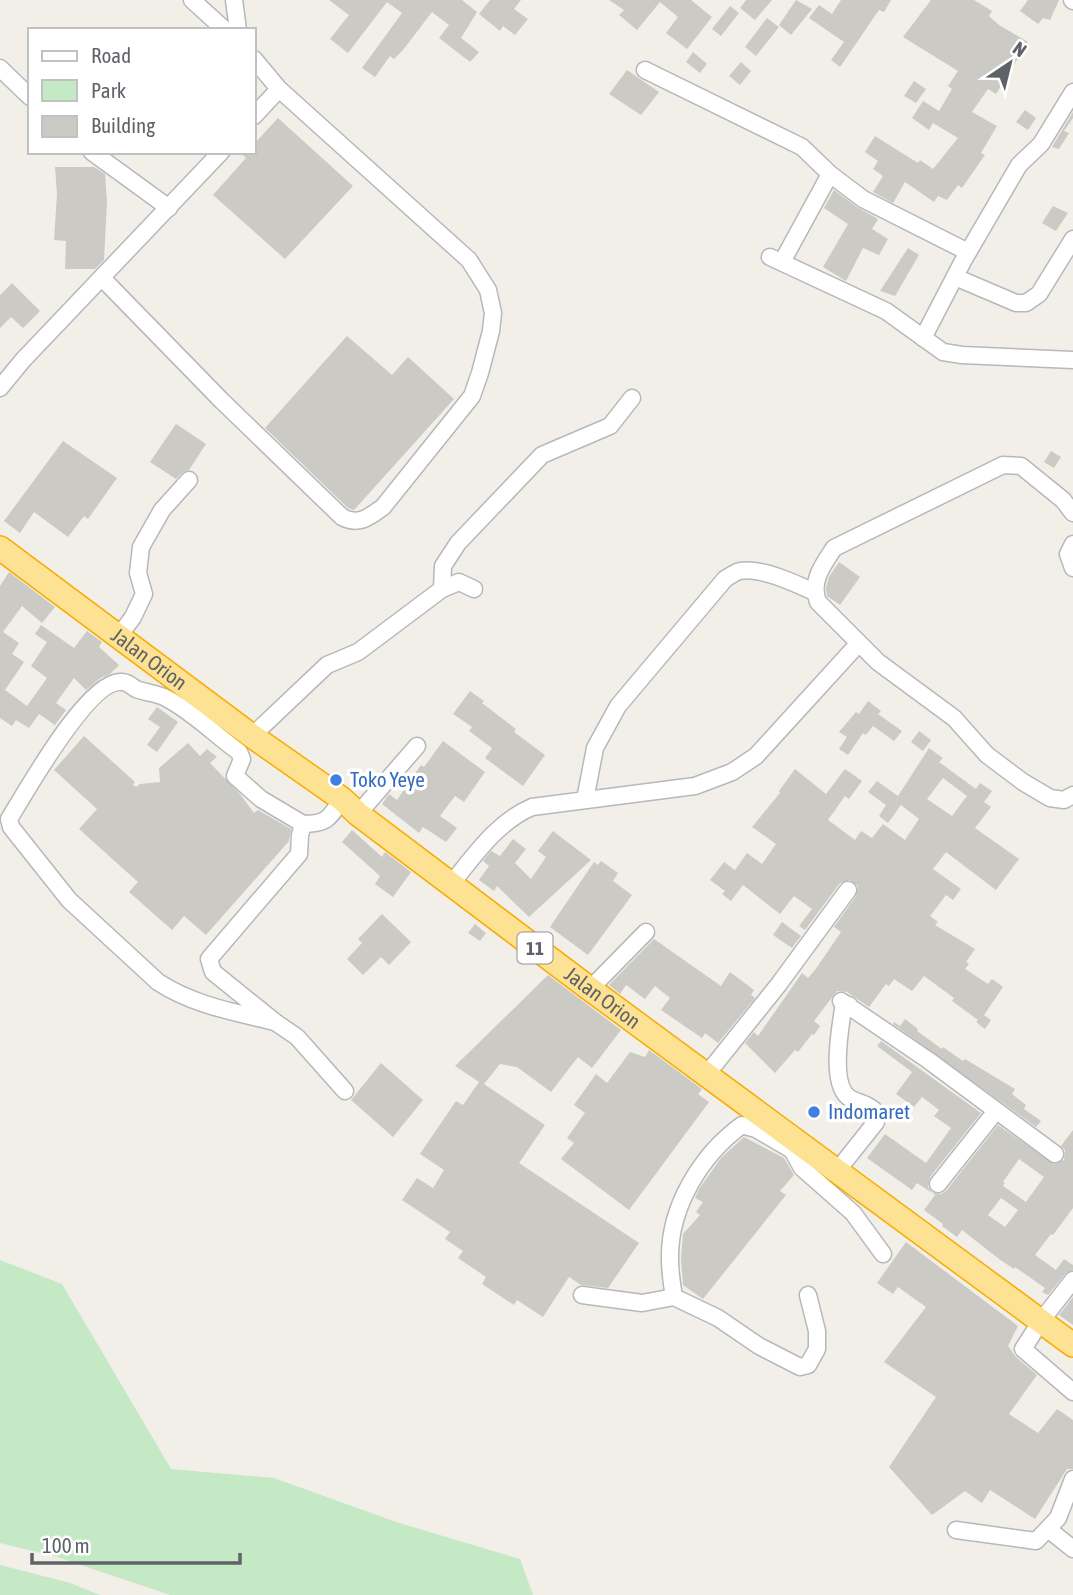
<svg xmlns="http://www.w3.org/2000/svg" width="1073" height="1595" viewBox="0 0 1073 1595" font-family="'Asap Condensed',sans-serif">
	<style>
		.green { fill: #c5e8c5 }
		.building { fill: #cccac5; fill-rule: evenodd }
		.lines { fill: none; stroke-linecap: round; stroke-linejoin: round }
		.minor-casing { stroke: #b5b8bc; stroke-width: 19 }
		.highway-casing { stroke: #f9ab00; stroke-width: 26 }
		.minor { stroke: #fff; stroke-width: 16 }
		.highway { stroke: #fde293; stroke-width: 23 }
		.shop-dot { fill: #3f7fe0; stroke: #fff; stroke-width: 2.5 }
		.labels { text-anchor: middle; stroke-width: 7; stroke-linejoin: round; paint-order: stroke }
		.shield { fill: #fff; stroke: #8f9295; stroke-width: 2 }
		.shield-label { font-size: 19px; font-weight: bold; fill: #5f6368 }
		.street-label { font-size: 21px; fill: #5f6368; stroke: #fff }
		.shop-label { font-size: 21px; fill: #366cbe; stroke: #fff; text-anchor: start }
	</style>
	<rect width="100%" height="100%" fill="#f1efe8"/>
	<!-- green -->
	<g class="green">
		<path d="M0,1260l62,24 109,185 103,9 122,44 124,37 13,36h-363l-116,-39 -54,-13z"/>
		<path d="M0,1565l70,18 30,12h-100z"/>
	</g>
	<!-- building -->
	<g class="building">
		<path d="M329,0h133l15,12 -16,26 18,14 -9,10 -31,-24 10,-13 -17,-13 -29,38 -9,9 -4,-3 -15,21 -13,-9 40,-55 -15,-11 -39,51 -18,-14 19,-24z"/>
		<path d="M490,0h31l-7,9 14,10 -13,16 -12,-9 -3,5 -21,-17z"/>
		<path d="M609,0h82l21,17 -25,32 -21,-16 12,-16 -18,-15 -23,28 -18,-15 5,-5z"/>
		<path d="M746,0h26l-17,20 -15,-12z"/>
		<path d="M796,0l16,9 -21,26 -12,-10z"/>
		<path d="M841,0h50l-7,12 -5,-2 -39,57 -9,-7 13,-18 -35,-24 10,-13 13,9z"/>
		<path d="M931,0h43l18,11 -3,5 10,9 29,17 -32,52 -8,-5 -16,23 25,14 -16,27 4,2 -23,33 -4,-3 -11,15 -9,-4 -4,6 -29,-20 -12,21 -20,-11 10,-16 -10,-7 5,-8 -13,-9 10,-16 43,27 2,-3 13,9 25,-31 -25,-15 -4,7 -17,-12 11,-17 16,10 13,-22 -4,-3 10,-15 -55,-34z"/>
		<path d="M1028,0h31l-9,20 -7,-2 -5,6 -18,-13z"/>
		<path d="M730,6l9,7 -18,23 -9,-7z"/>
		<path d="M767,18l12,9 -23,29 -11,-9z"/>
		<path d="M693,52l14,12 -7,9 -14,-11z"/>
		<path d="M741,62l10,9 -11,14 -11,-9z"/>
		<path d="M627,70l32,22 -18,23 -32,-21z"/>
		<path d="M914,81l12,8 -10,14 -12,-7z"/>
		<path d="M1025,110l11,8 -8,12 -12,-8z"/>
		<path d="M1073,112v6l-9,13 5,2 -10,16 -7,-2z"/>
		<path d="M278,118l75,68 -68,73 -72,-64 33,-37 -6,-6h14v-8z"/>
		<path d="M55,167h39l11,7 2,28 -3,58 -9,9h-30l1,-28 -12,-1 3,-46z"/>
		<path d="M834,190l23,17 21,12 -6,10 16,10 -9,16 -16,-7 -17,33 -23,-14 25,-43 -24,-16z"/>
		<path d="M1053,206l15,7 -12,18 -14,-8z"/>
		<path d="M908,248l11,7 -24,41 -15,-5z"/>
		<path d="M12,283l28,28 -17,17 -12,-11 -11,11v-33z"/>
		<path d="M347,336l45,39 16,-18 46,42 -100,111 -6,-2 -83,-80z"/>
		<path d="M176,424l30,20 -17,26 -7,3 -6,6 -26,-17z"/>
		<path d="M63,441l54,37 -29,41 -4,-3 -16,21 -34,-25 -14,21 -16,-12z"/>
		<path d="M1051,451l10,6 -7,11 -10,-6z"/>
		<path d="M839,562l21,15 -20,28 -13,-9 -1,-8 3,-11z"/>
		<path d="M9,572l46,35 -13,16 -20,-17 -19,26 16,11 -7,11 12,8 -19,28 22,16 20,-28 -16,-12 16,-24 -12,-8 6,-9 33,23 13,-17 15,11 -3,5 20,18 -9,9 -8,3 -16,13 -12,-12 -18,25 10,7 -11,15 -16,-11 -10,14 -13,-8 -4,6 -12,-8v-132z"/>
		<path d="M470,691l14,10 -2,2 34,26 -2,3 31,23 -22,31 -38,-28 7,-10 -23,-17 3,-4 -19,-13z"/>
		<path d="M868,701l13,10 -3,3 24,17 -8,10 -21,-15 -7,9 -3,-2 -15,22 -9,-6 8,-12 -8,-5 17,-20 3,2z"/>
		<path d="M157,707l21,15 -21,30 -10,-7 13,-18 -12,-8z"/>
		<path d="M919,731l12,9 -8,11 -12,-9z"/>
		<path d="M84,736l51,46 -2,3 3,2 4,-3 20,-2 -1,-14 29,-25 12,13 7,-7 10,8 -7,6 30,31 14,19 4,-3 33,19 -2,12 -83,94 -22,-19 -12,14 -43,-38 9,-10 -59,-53 18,-20 -43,-39z"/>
		<path d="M443,741l42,31 -21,30 -9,-6 -15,20 17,12 -11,14 -23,-15 -4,6 -37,-29 7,-10 8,6 24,-35 3,2z"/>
		<path d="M929,748l14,10 -4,4 37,27 4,-6 12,8 -8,11 7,5 -16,21 44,31 -23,31 -50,-38 -13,17 28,20 -8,11 -7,-5 -16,21 8,6 -3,3 40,24 -9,13 3,2 -4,5 23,15 4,-5 11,8 -19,28 7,5 -6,9 -9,-7 2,-2 -26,-19 2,-3 -30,-22 -12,15 -18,-12 -5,7 -3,-2 -17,23 -22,-15 -10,-1 -23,30 6,5 -6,9 -2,-1 -14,18 -3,-2 -20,23 -30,-30 9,-11 4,4 44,-63 6,5 7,-8 26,-38 -7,-5 22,-31 2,-10 -8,-6 -10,3 -35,47 -6,-4 13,-17 -18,-13 -14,18 -37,-29 -12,16 -9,-7 3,-3 -15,-11 14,-18 11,8 12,-17 15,11 14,-20 -24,-17 28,-34 -1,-2 16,-22 31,25 19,-25 17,12 -13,18 -4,-3 -17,24 27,20 6,-9 11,7 11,-14 22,16 14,-21 -18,-14 -13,18 -9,-7 7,-11 -18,-13 9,-11 21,15zM943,778l24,18 -15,20 -25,-17z"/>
		<path d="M352,830l30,27 3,-5 26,20 -18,25 -18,-13 5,-8 -38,-34z"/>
		<path d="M553,831l38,29 -62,57 -32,-31 -3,5 -15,-11 10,-14 -6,-5 8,-10 9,5 13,-17 13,10 -11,14 16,16 15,-22 -8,-6z"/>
		<path d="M601,861l17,12 -5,8 19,14 -44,60 -38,-28 44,-65 4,3z"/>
		<path d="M382,914l29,28 -22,23 -8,-8 -18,18 -16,-16 15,-16 -4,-4z"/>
		<path d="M782,922l19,14 -9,12 -19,-13z"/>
		<path d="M475,924l11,9 -6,8 -12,-8z"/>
		<path d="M654,939l67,47 9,-14 24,18 -3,5 4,3 -37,45 -13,-10 -3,5 -41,-28 9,-12 -15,-12 -10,13 -19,-14 -6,9 -11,-9z"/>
		<path d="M548,975l73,55 -29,38 -14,-11 -27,35 -34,-25 -17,-3 -16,20 61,41 -26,38 120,80 -31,45 -27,-3 -12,-8 -26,40 -26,-17 -3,5 -32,-21 4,-7 -28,-19 5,-7 -18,-12 5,-7 -48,-32 15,-22 16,10 11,-18 -24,-16 36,-53 7,4 16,-23 -24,-16z"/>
		<path d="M905,1019l13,10 -1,2 25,18 1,-2 20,14 2,-2 50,30 -3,5 14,11 -2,4 17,12 -5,6 -143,-103 1,-2 6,4z"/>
		<path d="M881,1041l100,72 -51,64 -2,10 4,6 9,1 5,-3 52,-66 56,39 10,-4 1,-10 -4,-4 12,-16v78l-20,27 -2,-1 -16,21 21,15 8,-11 9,6v5l-8,4 -17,21 -6,-3 3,-4 -30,-21 -1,2 -15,-10 -37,-29 -5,7 -15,-11 1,-2 -19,-14 11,-15 -18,-12 -5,7 -45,-32 18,-24 41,29 25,-35 -17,-12 5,-6 -17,-13 -8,10 -18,-13 16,-22 -35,-26zM1019,1159l25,18 -18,25 -23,-16 2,-3 -2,-1zM1001,1198l17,12 -13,17 -17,-12z"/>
		<path d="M649,1050l53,39 -4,5 11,8 -80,108 -68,-51 13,-16 -7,-5 18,-25 -11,-8 22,-31 11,9 23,-31 15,5z"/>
		<path d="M381,1063l42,37 -30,37 -42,-37z"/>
		<path d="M744,1137l40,21 10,17 -14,16 6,4 -83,104 -20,-14 -2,-26 2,-25 17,-19 -4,-3 7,-10 -8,-4 4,-9 22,-31z"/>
		<path d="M906,1242l112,84 -10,20 8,11 21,18 -28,39 29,19 19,-24 16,11v49h-6l-32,50 -45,-29 -8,13 -17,-12 -33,24 -43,-48 47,-70 -52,-35 42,-55 -28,-20 -5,7 -16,-11z"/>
		<path d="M1073,1297v28l-14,-10z"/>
	</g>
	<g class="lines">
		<!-- minor casing -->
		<g class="minor-casing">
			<g id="minor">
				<path d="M192,0l33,30"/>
				<path d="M234,0l4,30"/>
				<path d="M1072,0l1,1"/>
				<path d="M0,68l30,29"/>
				<path d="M645,70l157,77 28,27 -48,88"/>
				<path d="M254,116l25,-27"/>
				<path d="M92,152l77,56"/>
				<path d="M830,174l33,25 105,53"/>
				<path d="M770,257l116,54 57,41 19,3 111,5"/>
				<path d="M955,277l61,26h10l13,-9 34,-55"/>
				<path d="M102,278l120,123 120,116c17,9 27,0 41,-10l89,-111 8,-23 11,-42 2,-18 -5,-23 -19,-30 -190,-171 -25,-30"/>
				<path d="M923,338l40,-77 56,-96 22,-21 32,-52"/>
				<path d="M0,388l23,-28 198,-208"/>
				<path d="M1073,513l-10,-13 -42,-34 -18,-1 -169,83c-11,17 -24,33 -16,54l60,60 76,56 33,37 36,27 27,16 14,2 9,-5"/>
				<path d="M1073,544l-5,10 5,14"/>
				<path d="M442,589l17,-7 15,7"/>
				<path d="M119,636l14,-19 11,-23 -6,-21 3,-26 21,-37 27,-30"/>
				<path d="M252,736l75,-71 31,-13 84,-63 1,-23 15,-23 84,-88 68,-29 22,-28"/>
				<path d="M585,800l10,-52 23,-42 107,-127c5,-3 10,-7 15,-8 20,-4 55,12 74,21"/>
				<path d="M358,814l59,-68"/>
				<path d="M303,824l-42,-25 -26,-23 7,-17 -3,-7c-24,-17 -46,-40 -73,-54 -9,-5 -20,-5 -30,-9 -5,-3 -8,-7 -14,-7 -33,-4 -96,110 -113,137l2,8 58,73 89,82c35,23 76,30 117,40l-62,-50 -4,-13 90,-105 1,-19 3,-11c25,0 26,-6 39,-25"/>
				<path d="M451,884c24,-29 46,-62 81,-77l163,-21 37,-14 24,-16 103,-113"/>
				<path d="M590,989l56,-57"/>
				<path d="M841,1001l87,59 127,94"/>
				<path d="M275,1022l22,15 48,54"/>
				<path d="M707,1074l72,-90 69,-94"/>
				<path d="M792,1150l10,18 51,45 30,41"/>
				<path d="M837,1171l39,-49 -1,-11c-10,-9 -14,-7 -24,-12 -22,-12 -11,-69 -8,-90l6,-4"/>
				<path d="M938,1184l58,-73"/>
				<path d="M1073,1280l-32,41 -18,28 50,43"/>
				<path d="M582,1295l60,8 32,-6 44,21 41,28 41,21 8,-2 9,-16v-18l-9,-36"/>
				<path d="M674,1297c-2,-12 -4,-25 -4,-38 -1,-52 31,-104 72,-134l14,4 36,21 6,-2"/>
				<path d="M1048,1529l25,20"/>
				<path d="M956,1530l80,11 22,-23 15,-39"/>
			</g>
		</g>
		<!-- highway casing -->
		<g class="highway-casing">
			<g id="highway">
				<path id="s1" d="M0,548l252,188 90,63 16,15 232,175 483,356"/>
			</g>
		</g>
		<!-- minor -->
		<use href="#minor" class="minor"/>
		<!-- highway -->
		<use href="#highway" class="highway"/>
	</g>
	<!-- markers -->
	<g class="shop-dot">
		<circle cx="336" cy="780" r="7"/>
		<circle cx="814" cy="1112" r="7"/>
	</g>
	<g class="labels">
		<!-- shield labels -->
		<rect class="shield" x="517.5" y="932.5" width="35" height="31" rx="5"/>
		<g class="shield-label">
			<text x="535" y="955">11</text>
		</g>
		<!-- street labels -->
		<g class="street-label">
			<text dy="7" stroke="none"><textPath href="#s1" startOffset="186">Jalan Orion</textPath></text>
			<text dy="7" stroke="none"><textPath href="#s1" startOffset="752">Jalan Orion</textPath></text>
		</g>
		<!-- shop labels -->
		<g class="shop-label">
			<text x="350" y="787">Toko Yeye</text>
			<text x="828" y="1119">Indomaret</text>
		</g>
	</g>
	<!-- legend -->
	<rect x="28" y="28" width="228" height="126" fill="#ffffff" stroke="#bfc1c3" stroke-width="2"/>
	<rect x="42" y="51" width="35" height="10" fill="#ffffff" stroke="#bfc1c3" stroke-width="2"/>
	<text x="91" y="63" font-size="21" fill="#5f6368">Road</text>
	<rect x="42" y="80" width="35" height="21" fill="#c5e8c5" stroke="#bfc1c3" stroke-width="2"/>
	<text x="91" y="98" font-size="21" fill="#5f6368">Park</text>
	<rect x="42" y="116" width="35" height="21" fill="#cccac5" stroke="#bfc1c3" stroke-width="2"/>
	<text x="91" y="133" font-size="21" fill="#5f6368">Building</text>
	<!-- north arrow -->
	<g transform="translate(1010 63) rotate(35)" stroke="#ffffff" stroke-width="5" paint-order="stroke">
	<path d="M0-5L12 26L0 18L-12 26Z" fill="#5f6368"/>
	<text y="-10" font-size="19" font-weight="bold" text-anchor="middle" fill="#5f6368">N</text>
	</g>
	<!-- scale -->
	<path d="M32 1553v10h208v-10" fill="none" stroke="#5f6368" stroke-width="3.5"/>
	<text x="42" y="1553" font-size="21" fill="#5f6368" stroke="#ffffff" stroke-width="5" paint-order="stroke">100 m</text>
</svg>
